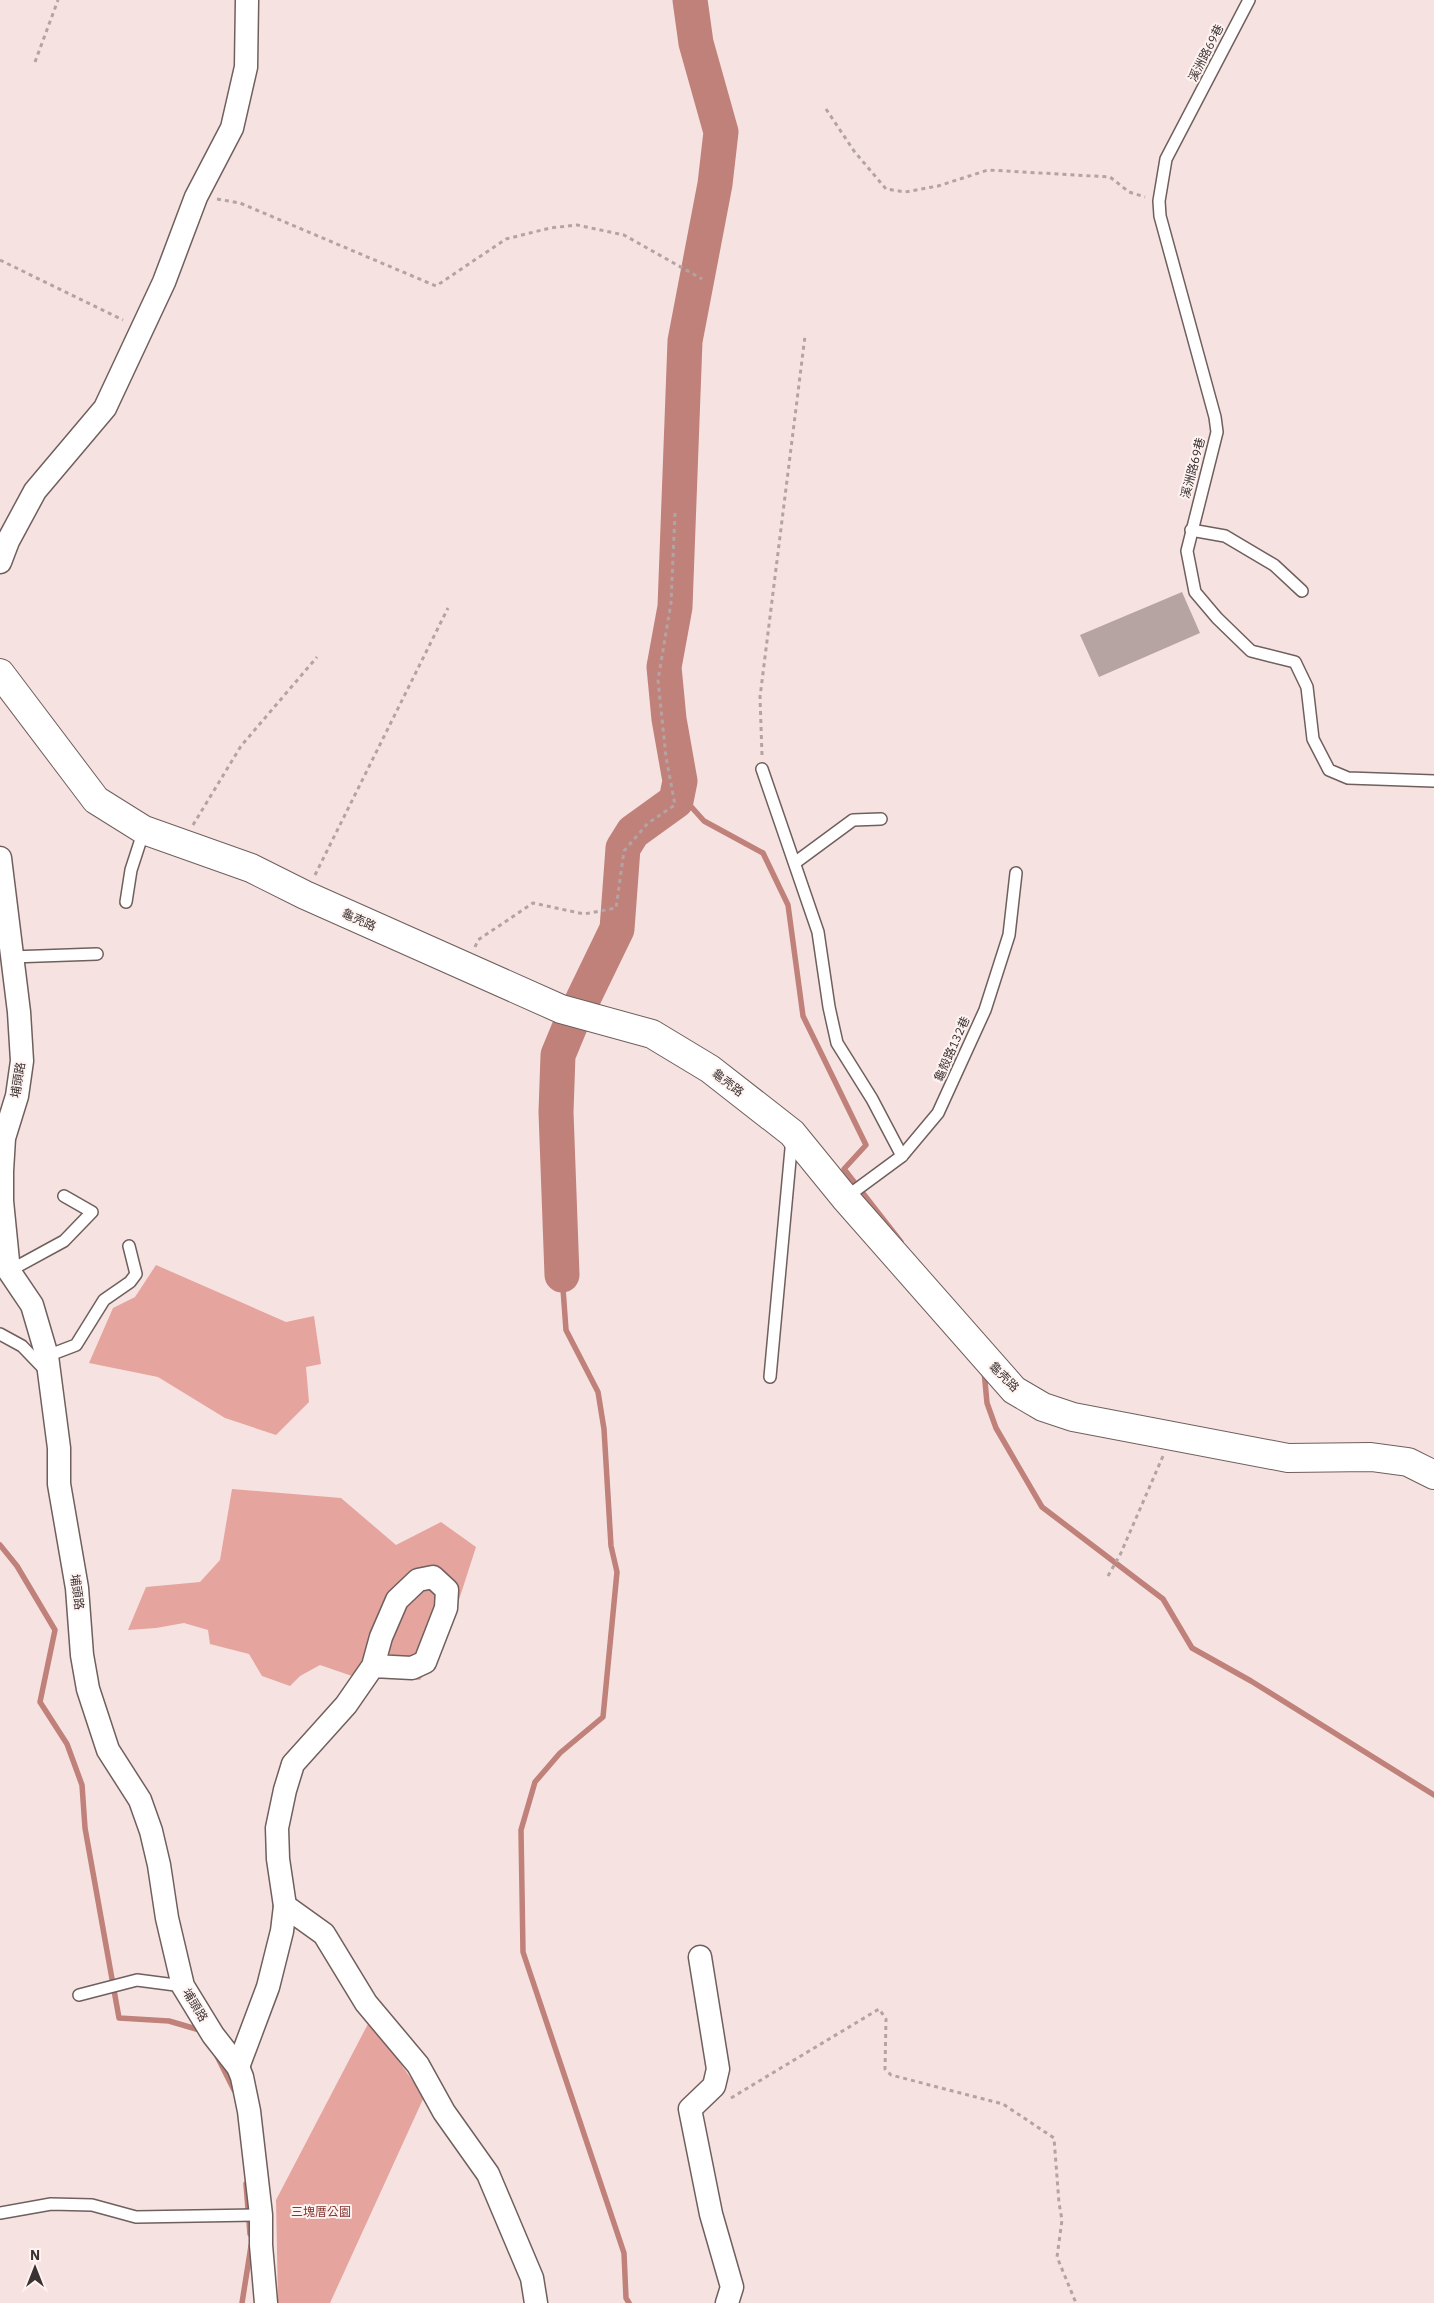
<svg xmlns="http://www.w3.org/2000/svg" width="1434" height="2303" viewBox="0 0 1434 2303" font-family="'IBM Plex Sans','Noto Sans TC',sans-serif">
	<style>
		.green { fill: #e5a49d }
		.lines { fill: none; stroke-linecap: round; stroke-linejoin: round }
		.stream { stroke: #bf817a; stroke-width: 5.5 }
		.river { stroke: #bf817a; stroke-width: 35 }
		.building { fill: #b6a4a2 }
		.service-casing { stroke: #6f5f5d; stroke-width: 14 }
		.minor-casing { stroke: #6f5f5d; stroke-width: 25 }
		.tertiary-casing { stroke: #6f5f5d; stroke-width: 30 }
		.path { stroke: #b3a4a3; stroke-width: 3; stroke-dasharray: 4 4; stroke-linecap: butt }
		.service { stroke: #fff; stroke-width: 11 }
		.minor { stroke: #fff; stroke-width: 22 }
		.tertiary { stroke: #fff; stroke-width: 28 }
		.labels { text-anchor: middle; stroke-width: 4; stroke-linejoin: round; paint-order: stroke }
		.street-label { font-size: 12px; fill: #3a3232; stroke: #fef3f1 }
		.park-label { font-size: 12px; fill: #843632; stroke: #fef3f1 }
	</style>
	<rect width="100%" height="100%" fill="#f6e3e1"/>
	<!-- green -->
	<g class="green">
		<path d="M156,1265l130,57 28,-6 7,48 -15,3 3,35 -33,33 -51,-17 -67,-41 -69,-14 24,-55 22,-11z"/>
		<path d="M232,1489l109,9 55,47 45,-23 35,25 -30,93 -26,40 -68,-4 -32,-11 -20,11 -10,10 -28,-10 -13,-22 -39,-10 -2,-14 -24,-7 -28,5 -28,2 18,-43 54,-5 20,-22z"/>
		<path d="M370,2020l54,77 -94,206h-52l-2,-103z"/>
	</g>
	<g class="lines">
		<!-- stream -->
		<g class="stream">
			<path d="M678,792l26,29 59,32 25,52 15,111 63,129 -22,24 57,73"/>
			<path d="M562,1275l4,55 32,62 6,37 7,117 6,26 -14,145 -43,36 -25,29 -14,48 2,122 101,301 2,45 3,5"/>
			<path d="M984,1371l3,32 9,25 46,79 121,92 29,49 59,33 183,114"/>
			<path d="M0,1545l17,21 38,64 -15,72 27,42 15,41 3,43 34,190 50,3 34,10"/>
			<path d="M217,2056l17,34"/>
			<path d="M246,2184l4,50"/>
			<path d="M242,2303l9,-57"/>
		</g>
		<!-- river -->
		<path class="river" d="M562,1275l-6,-163 2,-57 12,-29 47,-97 6,-81 10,-16 43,-31 4,-20 -11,-62 -5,-52 11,-60 10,-266 30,-157 6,-52 -25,-89 -6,-43"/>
	</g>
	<!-- building -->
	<path class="building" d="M1182,592l18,41 -101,44 -19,-42z"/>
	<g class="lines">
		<!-- service casing -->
		<g class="service-casing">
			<g id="service">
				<path d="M1249,0l-83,159 -7,42 1,15 55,201 2,15 -30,119 8,41 22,26 34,33 44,11 12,25 6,52 16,31 19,8 86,3"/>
				<path d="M1191,530l34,6 49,29 28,26"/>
				<path d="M762,769l56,163 11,75 8,36 35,56 30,57"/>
				<path d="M796,862l57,-42 28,-1"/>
				<path d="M126,902l5,-32 13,-40"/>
				<path d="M11,957l86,-3"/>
				<path d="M845,1198l57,-42 36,-43 47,-103 24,-75 7,-62"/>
				<path d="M7,1270l2,1 55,-30 28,-29 -28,-16"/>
				<path d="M0,1334l22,12 25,26"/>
				<path d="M47,1356l29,-11 28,-45 26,-18 6,-8 -7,-28"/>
				<path d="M770,1377l22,-239"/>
				<path d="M79,1995l58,-15 46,6"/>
				<path d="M0,2213l51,-9 41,1 44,12 125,-2"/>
			</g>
		</g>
		<!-- minor casing -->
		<g class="minor-casing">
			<g id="minor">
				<path d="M0,562l8,-21 27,-50 70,-83 59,-126 32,-85 36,-69 14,-61 1,-67"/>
				<path d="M0,858l19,154 3,49 -5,35 -13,42 -2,33v30l7,70 23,34 15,51 12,92v36l18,104 5,67 6,34 20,61 32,50 11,31 8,34 8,53 16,68 30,49 25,32 4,10 7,34 12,104v30l5,58"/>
				<path d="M285,1906l39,28 42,69 52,62 26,47 44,62 44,104 4,25"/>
				<path d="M700,1957l18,112 -4,17 -24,23 21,105 21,73 -5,16"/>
				<path d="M238,2067l30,-80 14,-56 3,-25 -7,-47 -1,-31 8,-38 8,-26 53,-59 27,-39 8,-29 16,-37 21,-20 15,-3 14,13 -1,18 -21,54 -13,6 -39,-2"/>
			</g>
		</g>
		<!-- tertiary casing -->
		<g class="tertiary-casing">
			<path id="tertiary" d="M0,673l96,127 48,30 107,38 54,27 256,114 91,25 58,35 82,64 53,65 169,192 29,17 30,10 215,41 83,-1 37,5 26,13"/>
		</g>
		<!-- path -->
		<g class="path">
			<path d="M35,62l23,-62"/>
			<path d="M826,109l28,42 32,38 19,3 33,-6 50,-16 122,7 19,15 16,5"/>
			<path d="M217,199l23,4 196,83 70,-47 44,-11 27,-3 47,10 78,44"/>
			<path d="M0,260l123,60"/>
			<path d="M762,755l-2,-58 45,-361"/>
			<path d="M193,825l48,-79 76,-89"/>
			<path d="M315,875l133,-267"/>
			<path d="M475,947l3,-7 55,-37 51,11 32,-6 8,-57 24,-28 27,-18 -9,-48 -8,-77 13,-77 4,-90"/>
			<path d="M1108,1576l12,-21 43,-99"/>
			<path d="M731,2098l148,-89 7,10 -1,50 6,6 112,29 51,34 5,65 3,17 -5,37 19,46"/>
		</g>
		<!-- service -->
		<use href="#service" class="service"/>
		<!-- minor -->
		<use href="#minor" class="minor"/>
		<!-- tertiary -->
		<use href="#tertiary" class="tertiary"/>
	</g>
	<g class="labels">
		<!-- street labels -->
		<g class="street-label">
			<text transform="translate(1206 53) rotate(-63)" y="4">溪洲路69巷</text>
			<text transform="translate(1193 468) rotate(-75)" y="4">溪洲路69巷</text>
			<text transform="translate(359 920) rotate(24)" y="4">龜壳路</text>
			<text transform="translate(952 1049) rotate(-66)" y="4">龜殼路132巷</text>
			<text transform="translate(18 1080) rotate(-81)" y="4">埔頭路</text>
			<text transform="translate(728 1083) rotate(38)" y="4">龜壳路</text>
			<text transform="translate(1004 1377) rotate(45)" y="4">龜壳路</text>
			<text transform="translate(77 1592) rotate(82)" y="4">埔頭路</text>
			<text transform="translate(195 2005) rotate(59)" y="4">埔頭路</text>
		</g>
		<!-- park labels -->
		<g class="park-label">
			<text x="321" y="2216">三塊厝公園</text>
		</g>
	</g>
	<!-- north arrow -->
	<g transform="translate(35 2268)" stroke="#fef3f1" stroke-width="4" paint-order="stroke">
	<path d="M0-4L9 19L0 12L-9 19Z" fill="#3a3232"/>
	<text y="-8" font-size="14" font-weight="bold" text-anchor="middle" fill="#3a3232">N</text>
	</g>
</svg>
